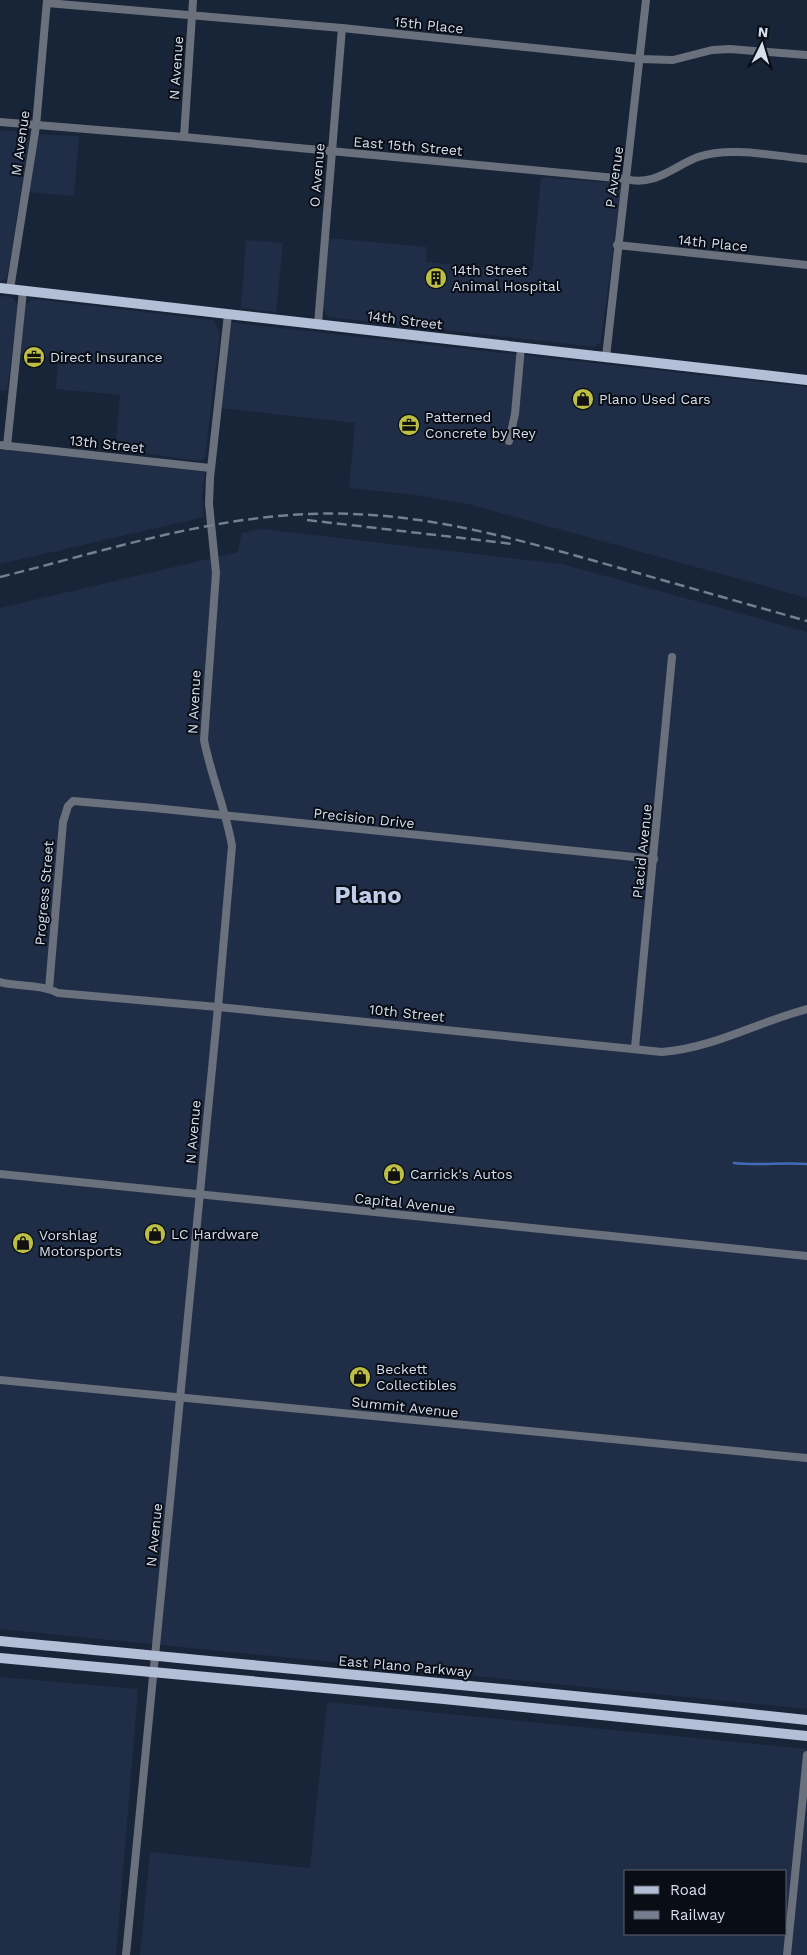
<svg xmlns="http://www.w3.org/2000/svg" width="807" height="1955" viewBox="0 0 807 1955" font-family="'Work Sans',sans-serif">
	<style>
		.built { fill: #1f2e46; fill-rule: evenodd }
		.lines { fill: none; stroke-linecap: round; stroke-linejoin: round }
		.stream { stroke: #416cb9; stroke-width: 2.5 }
		.minor { stroke: #6b717c; stroke-width: 8 }
		.major { stroke: #b2bfd6; stroke-width: 10 }
		.rail { stroke: #757f90; stroke-width: 2.5; stroke-dasharray: 10 5; stroke-linecap: butt }
		.labels { text-anchor: middle; stroke-width: 4; stroke-linejoin: round; paint-order: stroke }
		.street-label { font-size: 14px; fill: #d7dfec; stroke: #080d16 }
		.poi-label { font-size: 14px; fill: #d7dfec; stroke: #080d16; text-anchor: start }
		.town-label { font-size: 24px; font-weight: bold; fill: #becde8; stroke: #080d16 }
	</style>
	<rect width="100%" height="100%" fill="#182438"/>
	<!-- built -->
	<g class="built">
		<path d="M0,130l24,2 5,9 -22,137 -7,4z"/>
		<path d="M36,134l43,2 -5,60 -46,-4z"/>
		<path d="M541,177l72,6 8,7 -20,151 -6,6 -267,-30 -5,-8 6,-71 98,9 -1,15 106,9z"/>
		<path d="M246,240l37,3 -7,69 -35,-4z"/>
		<path d="M0,296l12,1 6,8 -11,86 -7,-1z"/>
		<path d="M32,299l181,21 7,12 -15,126 -7,3 -83,-12 5,-54 -64,-6 2,-32 -37,-3 4,-48z"/>
		<path d="M228,322l579,65v211l-339,-94 -52,-9 -67,-7 6,-65 -136,-15z"/>
		<path d="M0,449l205,23 -3,24 2,21 -204,47z"/>
		<path d="M262,529l300,35 245,68v1077l-807,-80v-1021l238,-56 4,-19z"/>
		<path d="M0,1677l138,12 -22,266h-116z"/>
		<path d="M327,1702l480,47v206h-667l10,-103 160,16zM626,1871h160v63h-160z"/>
	</g>
	<g class="lines">
		<!-- stream -->
		<path class="stream" d="M734,1163c24,3 48,-1 73,1"/>
		<!-- minor -->
		<g class="minor">
			<path d="M47,3l295,25 298,31 33,1 39,-10 18,-1 77,6"/>
			<path d="M0,122l184,15 442,42c28,8 48,-13 72,-22 31,-11 77,-1 109,2"/>
			<path d="M184,137l9,-137"/>
			<path d="M617,245l190,20"/>
			<path d="M10,289l26,-163 11,-126"/>
			<path d="M318,324l24,-296"/>
			<path d="M606,357l40,-357"/>
			<path d="M509,441l6,-27 6,-67"/>
			<path d="M0,445l210,23"/>
			<path d="M7,446l16,-155"/>
			<path d="M0,982c19,5 41,2 58,11l160,14 444,45c51,-4 96,-30 145,-43"/>
			<path d="M49,989l14,-167 5,-16 5,-5 81,7 500,51"/>
			<path d="M635,1048l37,-391"/>
			<path d="M0,1174l807,82"/>
			<path d="M0,1380l807,78"/>
			<path d="M126,1955l92,-948 14,-161c-6,-36 -21,-70 -28,-106l12,-167 -7,-69 1,-26 18,-164"/>
			<path d="M787,1955l20,-200"/>
		</g>
		<!-- major -->
		<g class="major">
			<path d="M0,288l807,92"/>
			<path d="M0,1641c269,26 538,50 807,79"/>
			<path d="M0,1658l444,41 363,37"/>
		</g>
		<!-- rail -->
		<g class="rail">
			<path d="M307,520l206,24"/>
			<path d="M0,577c101,-25 204,-59 309,-63 102,-4 189,20 286,47 71,20 141,40 212,60"/>
		</g>
	</g>
	<!-- icons -->
	<defs>
		<g id="building-disc" transform="scale(1.125)"><circle r="9.5" fill="#bcbf44" stroke="#080d16"/><path d="M-4-6H4V6H1V3H-1V6H-4ZM-2.5-4.3h1.7v1.8h-1.7ZM.8-4.3h1.7v1.8H.8ZM-2.5-1h1.7V.8h-1.7ZM.8-1h1.7V.8H.8Z" fill="#111"/></g>
		<g id="office-disc" transform="scale(1.125)"><circle r="9.5" fill="#bcbf44" stroke="#080d16"/><path d="M-6-3h4V-5.5h4V-3h4V5H-6ZM-1-4.5V-3h2v-1.5ZM-6 0V1H6V0Z" fill="#111"/></g>
		<g id="shop-disc" transform="scale(1.125)"><circle r="9.5" fill="#bcbf44" stroke="#080d16"/><path d="M-5-2.5h2.3a2.7 3.5 0 0 1 5.4 0H5L5.5 6h-11ZM-1.5-2.5h3a1.5 2.3 0 0 0-3 0Z" fill="#111"/></g>
	</defs>
	<g fill-rule="evenodd">
		<use href="#building-disc" x="436" y="278"/>
		<use href="#office-disc" x="34" y="357"/>
		<use href="#shop-disc" x="583" y="399"/>
		<use href="#office-disc" x="409" y="425"/>
		<use href="#shop-disc" x="394" y="1174"/>
		<use href="#shop-disc" x="155" y="1234"/>
		<use href="#shop-disc" x="23" y="1243"/>
		<use href="#shop-disc" x="360" y="1377"/>
	</g>
	<g class="labels">
		<!-- street labels -->
		<g class="street-label">
			<text transform="translate(429 25) rotate(6)" y="5">15th Place</text>
			<text transform="translate(176 68) rotate(-86)" y="5">N Avenue</text>
			<text transform="translate(20 143) rotate(-82)" y="5">M Avenue</text>
			<text transform="translate(408 146) rotate(5)" y="5">East 15th Street</text>
			<text transform="translate(317 175) rotate(-85)" y="5">O Avenue</text>
			<text transform="translate(614 177) rotate(-82)" y="5">P Avenue</text>
			<text transform="translate(713 243) rotate(6)" y="5">14th Place</text>
			<text transform="translate(405 320) rotate(7)" y="5">14th Street</text>
			<text transform="translate(107 444) rotate(6)" y="5">13th Street</text>
			<text transform="translate(194 702) rotate(-87)" y="5">N Avenue</text>
			<text transform="translate(364 818) rotate(6)" y="5">Precision Drive</text>
			<text transform="translate(642 851) rotate(-84)" y="5">Placid Avenue</text>
			<text transform="translate(44 893) rotate(-85)" y="5">Progress Street</text>
			<text transform="translate(407 1013) rotate(6)" y="5">10th Street</text>
			<text transform="translate(193 1132) rotate(-85)" y="5">N Avenue</text>
			<text transform="translate(405 1203) rotate(6)" y="5">Capital Avenue</text>
			<text transform="translate(405 1407) rotate(6)" y="5">Summit Avenue</text>
			<text transform="translate(154 1535) rotate(-84)" y="5">N Avenue</text>
			<text transform="translate(405 1666) rotate(5)" y="5">East Plano Parkway</text>
		</g>
		<!-- poi labels -->
		<g class="poi-label">
			<text x="452" y="275">14th Street<tspan x="452" dy="16">Animal Hospital</tspan></text>
			<text x="50" y="362">Direct Insurance</text>
			<text x="599" y="404">Plano Used Cars</text>
			<text x="425" y="422">Patterned<tspan x="425" dy="16">Concrete by Rey</tspan></text>
			<text x="410" y="1179">Carrick's Autos</text>
			<text x="171" y="1239">LC Hardware</text>
			<text x="39" y="1240">Vorshlag<tspan x="39" dy="16">Motorsports</tspan></text>
			<text x="376" y="1374">Beckett<tspan x="376" dy="16">Collectibles</tspan></text>
		</g>
		<!-- town labels -->
		<g class="town-label">
			<text x="368" y="903">Plano</text>
		</g>
	</g>
	<!-- legend -->
	<rect x="624" y="1870" width="162" height="65" fill="#080d16" stroke="#5b616c"/>
	<rect x="634" y="1886" width="25" height="8" fill="#b2bfd6" stroke="#5b616c"/>
	<text x="670" y="1895" font-size="15" fill="#d7dfec">Road</text>
	<rect x="634" y="1911" width="25" height="8" fill="#757f90" stroke="#5b616c"/>
	<text x="670" y="1920" font-size="15" fill="#d7dfec">Railway</text>
	<!-- north arrow -->
	<g transform="translate(762 45) rotate(5)" stroke="#080d16" stroke-width="4" paint-order="stroke">
	<path d="M0-4L9 19L0 12L-9 19Z" fill="#d7dfec"/>
	<text y="-8" font-size="14" font-weight="bold" text-anchor="middle" fill="#d7dfec">N</text>
	</g>
</svg>
